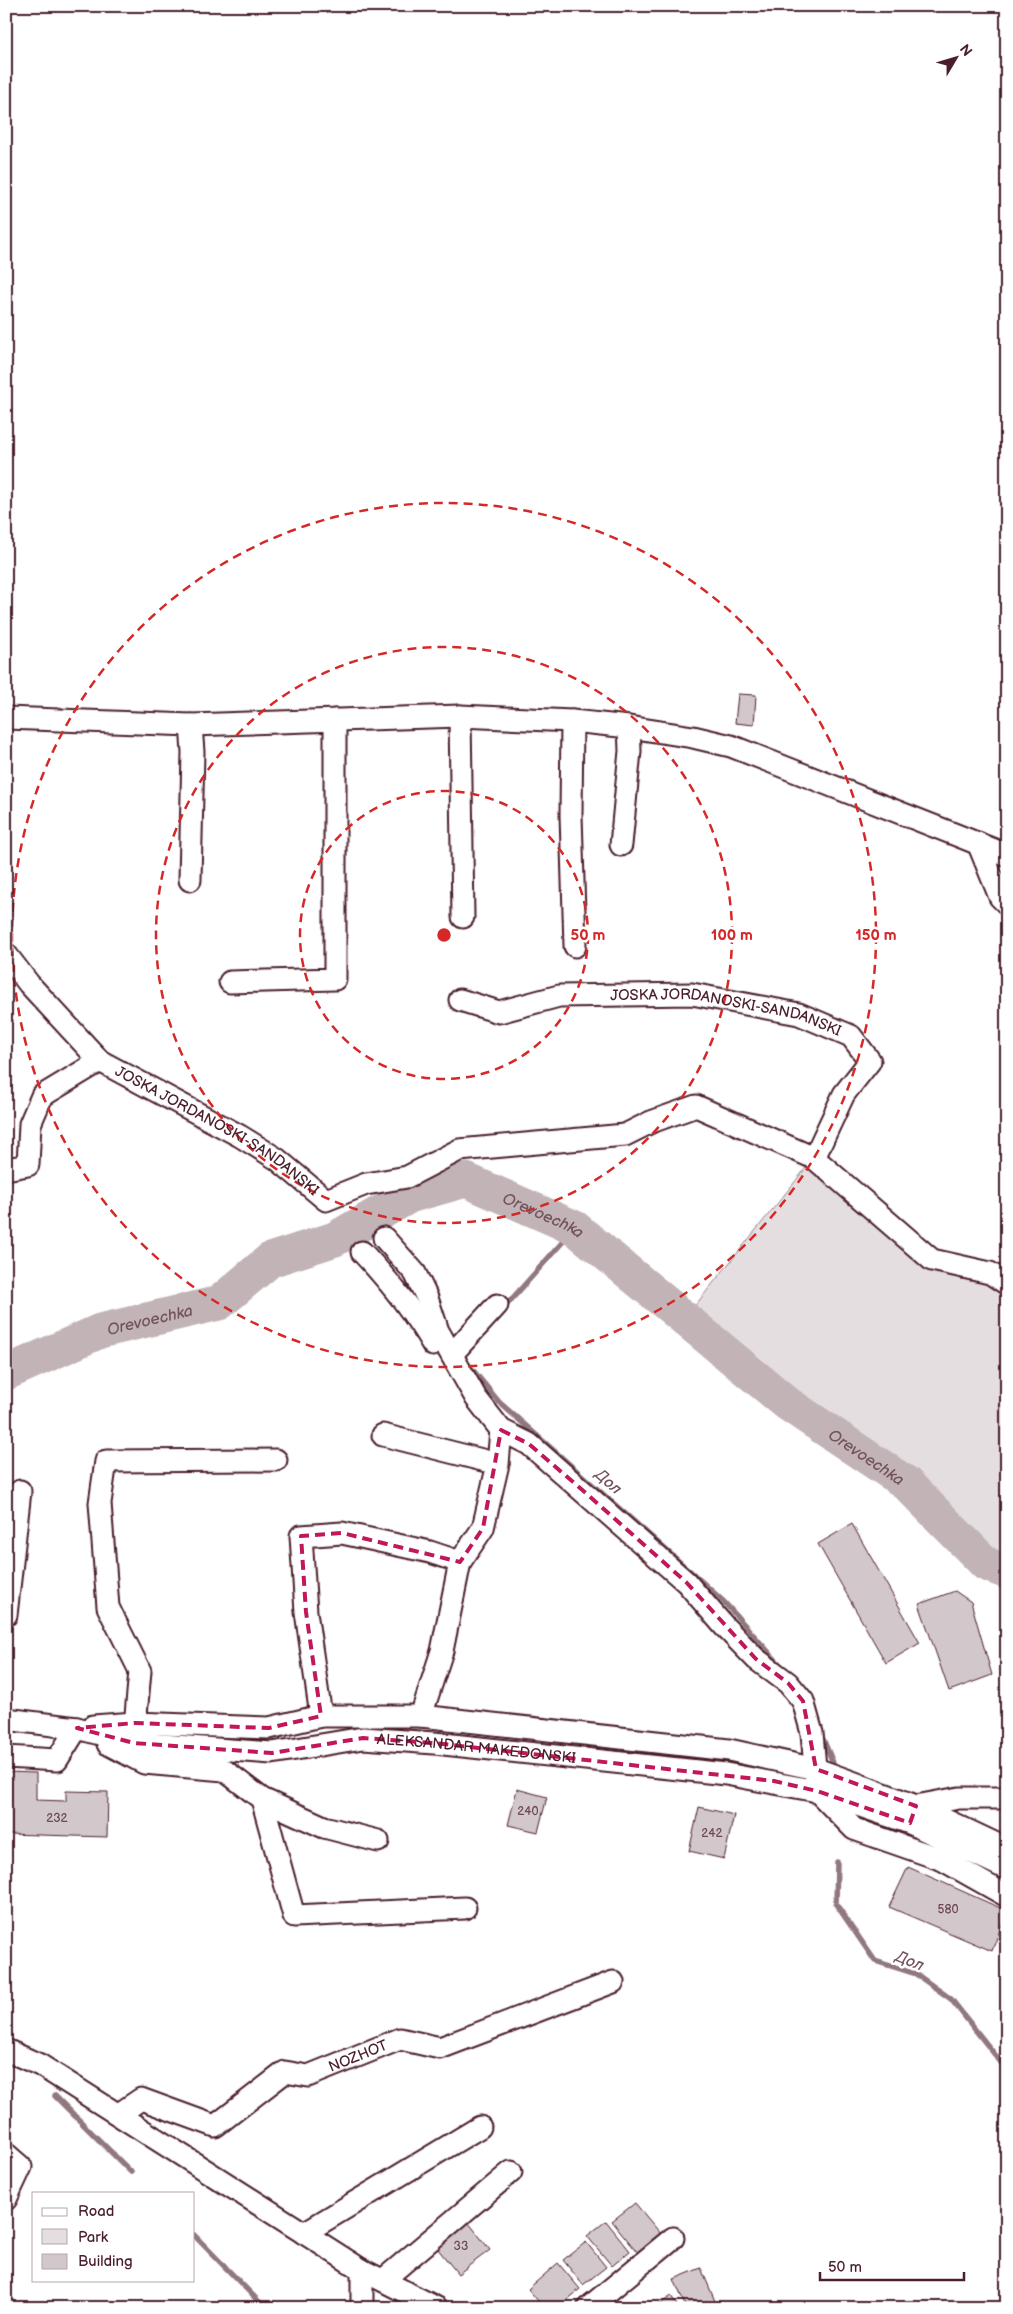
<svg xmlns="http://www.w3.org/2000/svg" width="1013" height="2314" viewBox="0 0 1013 2314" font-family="'Balsamiq Sans',sans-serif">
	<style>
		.green { fill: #e5dee0; stroke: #987e86 }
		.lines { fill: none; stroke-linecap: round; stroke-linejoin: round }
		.stream { stroke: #91787e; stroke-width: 5.5 }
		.river { stroke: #c1b3b6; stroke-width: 35 }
		.building { fill: #d2c7cb; stroke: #4a1f2b }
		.minor-casing { stroke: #4a1f2b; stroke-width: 25 }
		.minor { stroke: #fff; stroke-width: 21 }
		.marked { fill: none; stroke: #c2185b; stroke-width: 4; stroke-dasharray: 10 6; stroke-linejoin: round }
		.ring { fill: none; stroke: #d62828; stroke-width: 2.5; stroke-dasharray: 9 6 }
		.labels { text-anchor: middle; stroke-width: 5; stroke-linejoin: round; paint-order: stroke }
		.number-label { font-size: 12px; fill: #6c4953 }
		.street-label { font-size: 15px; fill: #4a1f2b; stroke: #fff }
		.water-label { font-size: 16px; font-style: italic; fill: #74535c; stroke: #fff }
		.centre { fill: #d62828; stroke: #fff; stroke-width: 2.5 }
		.ring-label { font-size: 15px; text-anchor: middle; font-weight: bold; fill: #d62828; stroke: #fff; stroke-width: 5; stroke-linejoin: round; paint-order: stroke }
	</style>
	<rect width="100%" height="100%" fill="#fff"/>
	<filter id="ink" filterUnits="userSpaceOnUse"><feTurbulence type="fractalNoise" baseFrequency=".02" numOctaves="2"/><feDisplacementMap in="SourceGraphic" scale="10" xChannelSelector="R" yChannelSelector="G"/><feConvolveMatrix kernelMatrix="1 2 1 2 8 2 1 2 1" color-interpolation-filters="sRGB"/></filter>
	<g filter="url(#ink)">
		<!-- green -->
		<path class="green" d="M814,1158l118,102 75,24v288l-21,-8 -80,-81 -118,-79 -103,-86z"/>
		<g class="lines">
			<!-- stream -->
			<g class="stream">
				<path d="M503,1309l72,-81"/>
				<path d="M467,1363l32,39 184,163"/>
				<path d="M690,1571l34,31 58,65"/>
				<path d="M820,1732l14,33"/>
				<path d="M837,1862l-1,42 39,57 41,13 35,25 56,71"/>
				<path d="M55,2096l76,76"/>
				<path d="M194,2235l71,73"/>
			</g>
			<!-- river -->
			<path class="river" id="s1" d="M6,1373l94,-42 119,-28 51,-43 65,-21 74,-43 57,-16 109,48 213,176 118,79 80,81 21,8"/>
		</g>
		<!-- building -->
		<g class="building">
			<path d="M738,694l18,1 -2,30 -19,-2z"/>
			<path d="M6,1483l8,1 -4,32 -4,-1z"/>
			<path d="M852,1524l68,119 -34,20 -68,-119z"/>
			<path d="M955,1591l16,11 21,73 -43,16 -30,-87z"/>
			<path d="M6,1772l30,1v27l30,1v-10l42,1 -1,45 -101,-3z"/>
			<path d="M517,1789l30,8 -9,35 -30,-7z"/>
			<path d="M699,1807l35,8 -10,44 -35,-8z"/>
			<path d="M908,1867l99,44 -15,40 -103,-44z"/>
			<path d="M635,2203l26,31 -23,19 -26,-32z"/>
			<path d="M465,2218l25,32 -32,24 -25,-31z"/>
			<path d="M606,2221l24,30 -18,15 -25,-30z"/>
			<path d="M586,2242l20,25 -23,18 -20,-25z"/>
			<path d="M558,2263l22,26 -22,19h-14l-16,-19z"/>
			<path d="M701,2268l14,33 -15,7h-14l-12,-29z"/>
			<path d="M671,2296l8,12h-24z"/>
		</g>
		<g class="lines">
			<!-- minor casing -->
			<g class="minor-casing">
				<g id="minor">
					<path d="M460,716l3,201"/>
					<path d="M6,718l185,7 269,-9 112,5 57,6 64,10 38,9 276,109"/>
					<path d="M572,721l-1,94 4,131"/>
					<path d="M978,843l22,54 7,7"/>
					<path d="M621,845l9,-94 -1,-24"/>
					<path d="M190,880l3,-128 -2,-27"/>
					<path id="s2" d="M6,954l23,30 71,77 140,75 37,23 49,41 40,-16 41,-7 52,-27 166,-15 26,-13 45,-16 118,52 118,102 58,13 17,11"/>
					<path d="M230,982l105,-3v-259"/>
					<path id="s3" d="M460,1000l39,12 60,-16 133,-2 107,20 52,22 19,25 -26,33 -30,64"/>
					<path d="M6,1169l22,-4 2,-41 12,-28 58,-35"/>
					<path d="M384,1238l31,35 12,25 11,33 38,67 25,32 28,14 157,138 38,44 32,33 32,24 15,18 9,32 5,58 37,38 89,31 64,36"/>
					<path d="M362,1252c27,29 51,58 71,93"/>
					<path d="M452,1354l45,-49"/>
					<path d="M383,1435l115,29"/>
					<path d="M6,1615l14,-124"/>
					<path d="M321,1716l-15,-104 -5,-76 41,-3 88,19 30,10"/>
					<path d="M421,1716l21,-65 18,-89 23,-34 15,-64 3,-34"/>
					<path id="s4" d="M6,1719l71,9 57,15 138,10 91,-15 71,5 292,31 91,17 93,32 97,46"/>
					<path d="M93,1726l42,-3 134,5 52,-12h100l308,34 87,19 36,13 64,24 91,43"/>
					<path d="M134,1737l6,-66 -32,-64 -8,-104 6,-42 170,-1"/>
					<path d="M108,1744l36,19 80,7 38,29 62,28 54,14"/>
					<path d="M6,1757l51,3 20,-32"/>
					<path d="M262,1799l32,117 171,-8"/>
					<path d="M916,1806l43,-8h48"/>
					<path d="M6,2050l34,15 322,205 75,38"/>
					<path id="s5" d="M119,2114l22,-15 74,27 70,-54 23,4 92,-37 40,9 173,-66"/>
					<path d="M6,2154l15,13 -15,32"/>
					<path d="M304,2233l176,-106"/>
					<path d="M362,2270v38"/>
					<path d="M383,2280l128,-108"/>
					<path d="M588,2308l85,-70"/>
				</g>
			</g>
			<!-- minor -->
			<use href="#minor" class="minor"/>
		</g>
	</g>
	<!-- marked area -->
	<path class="marked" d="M501,1430l28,14 51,44 106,94 70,77 32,24 15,18 13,68 100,37 -6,17 -93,-32 -43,-10 -340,-38 -71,-5 -91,15 -138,-10 -57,-15 58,-5 134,5 52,-12 -15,-104 -5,-76 41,-3 118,29 23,-34z"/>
	<!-- distance rings -->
	<g class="ring">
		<circle cx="444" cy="935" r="144"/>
		<circle cx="444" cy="935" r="288"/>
		<circle cx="444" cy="935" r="432"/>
	</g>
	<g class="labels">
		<!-- number labels -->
		<g class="number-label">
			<text x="528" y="1815">240</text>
			<text x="57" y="1822">232</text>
			<text x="712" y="1837">242</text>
			<text x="948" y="1913">580</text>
			<text x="461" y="2250">33</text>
		</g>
		<!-- street labels -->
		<g class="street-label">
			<text dy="5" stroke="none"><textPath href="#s3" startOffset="272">JOSKA JORDANOSKI-SANDANSKI</textPath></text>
			<text dy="5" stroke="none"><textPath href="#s2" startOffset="279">JOSKA JORDANOSKI-SANDANSKI</textPath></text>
			<text dy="5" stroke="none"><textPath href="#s4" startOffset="475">ALEKSANDAR MAKEDONSKI</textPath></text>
			<text dy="5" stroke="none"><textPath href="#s5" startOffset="271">NOZHOT</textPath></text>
		</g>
		<!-- water labels -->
		<g class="water-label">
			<text dy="6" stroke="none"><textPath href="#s1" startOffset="590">Orevoechka</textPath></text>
			<text dy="6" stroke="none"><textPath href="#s1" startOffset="154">Orevoechka</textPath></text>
			<text dy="6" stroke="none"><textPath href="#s1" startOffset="995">Orevoechka</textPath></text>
			<text transform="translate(609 1481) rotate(42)" y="6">Дол</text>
			<text transform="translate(910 1960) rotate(22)" y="6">Дол</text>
		</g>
	</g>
	<circle cx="444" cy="935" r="8" class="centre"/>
	<g class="ring-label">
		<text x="588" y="940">50 m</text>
		<text x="732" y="940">100 m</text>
		<text x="876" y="940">150 m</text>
	</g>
	<!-- margin -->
	<rect width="1013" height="2314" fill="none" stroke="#fff" stroke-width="25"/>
	<rect x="12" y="12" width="988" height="2289" fill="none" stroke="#4a1f2b" stroke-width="2" filter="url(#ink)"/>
	<!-- legend -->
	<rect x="32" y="2192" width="162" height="90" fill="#ffffff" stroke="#b7a5aa"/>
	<rect x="42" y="2208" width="25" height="8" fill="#ffffff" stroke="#b7a5aa"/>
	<text x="78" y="2216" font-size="15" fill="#4a1f2b">Road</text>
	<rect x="42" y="2229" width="25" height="15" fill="#e5dee0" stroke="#b7a5aa"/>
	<text x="78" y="2242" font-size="15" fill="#4a1f2b">Park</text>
	<rect x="42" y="2254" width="25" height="15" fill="#d2c7cb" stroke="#b7a5aa"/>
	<text x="78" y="2266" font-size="15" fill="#4a1f2b">Building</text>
	<!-- north arrow -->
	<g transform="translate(956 58) rotate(52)" stroke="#ffffff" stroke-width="4" paint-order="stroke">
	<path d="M0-4L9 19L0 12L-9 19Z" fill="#4a1f2b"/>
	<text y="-8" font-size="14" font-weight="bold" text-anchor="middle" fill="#4a1f2b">N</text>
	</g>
	<!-- scale -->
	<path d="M820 2272v8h144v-8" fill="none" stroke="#4a1f2b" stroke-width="2.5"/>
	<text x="828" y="2272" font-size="15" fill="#4a1f2b" stroke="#ffffff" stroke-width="4" paint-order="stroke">50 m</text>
</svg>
